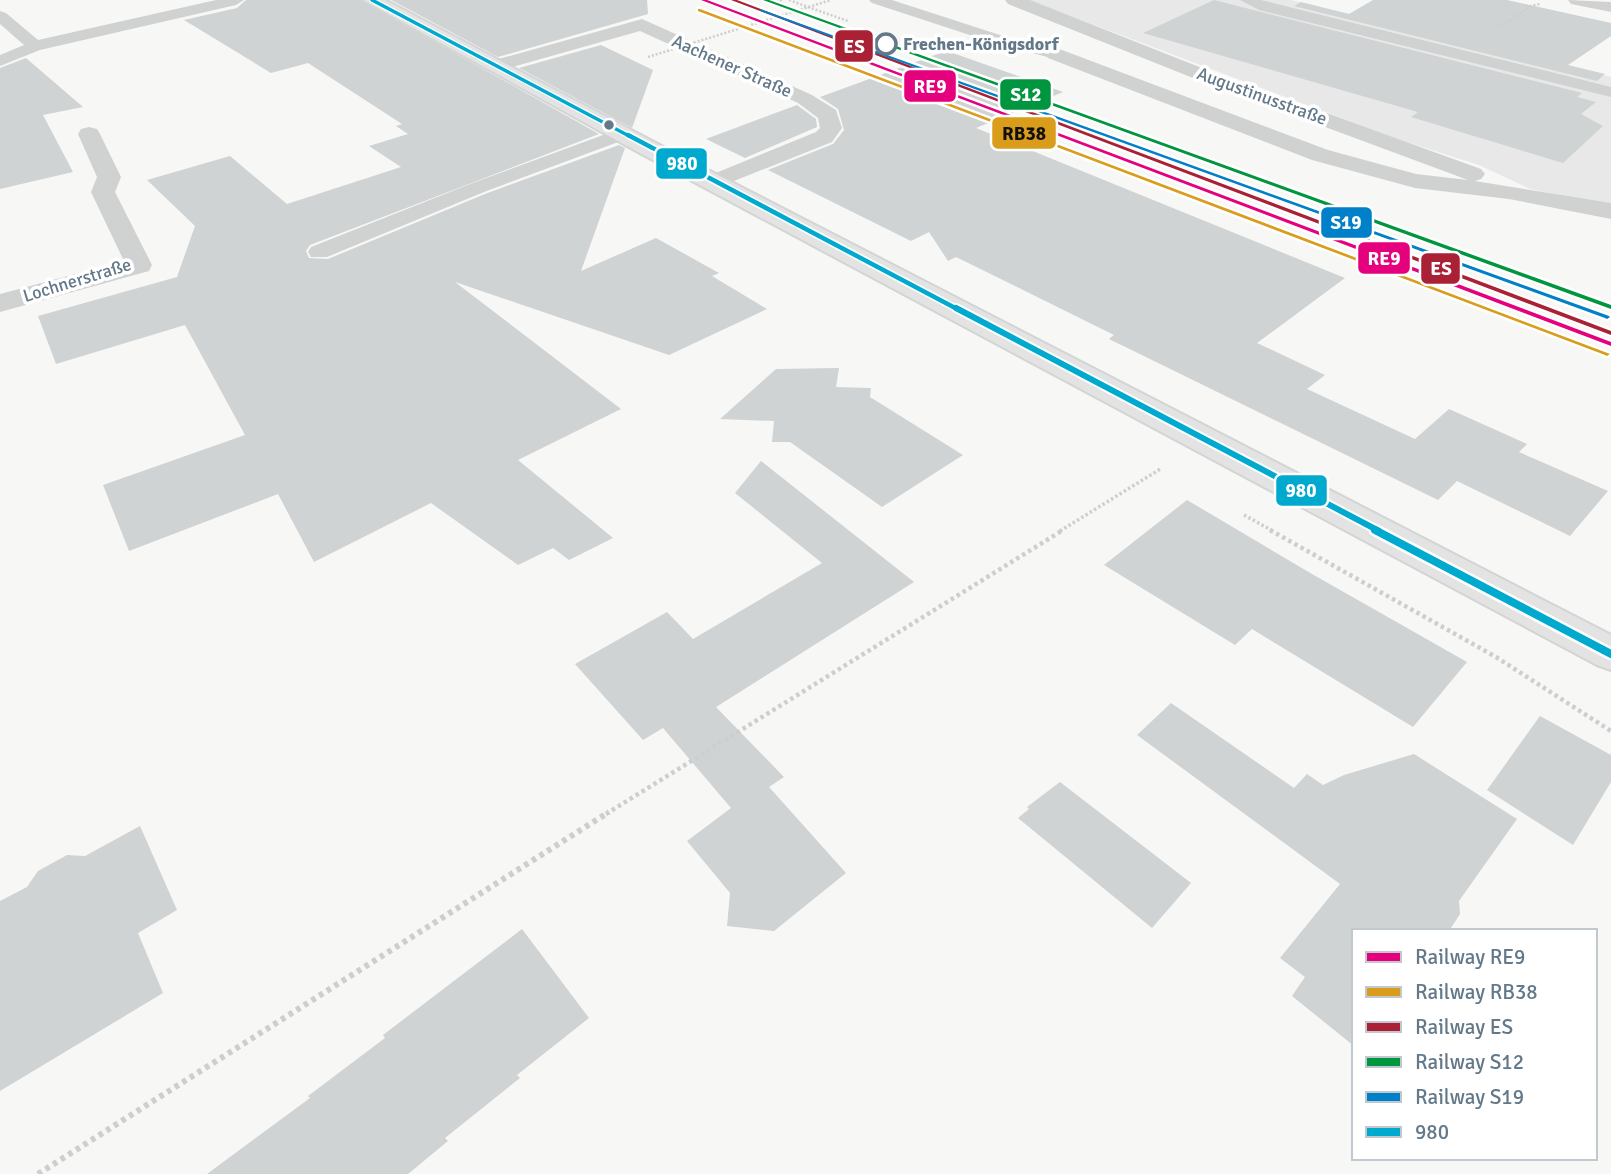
<svg xmlns="http://www.w3.org/2000/svg" width="1611" height="1174" viewBox="0 0 1611 1174" font-family="Signika,sans-serif">
	<style>
		.built { fill: #e7e8e7 }
		.building { fill: #d0d3d3 }
		.lines { fill: none; stroke-linecap: round; stroke-linejoin: round }
		.secondary-casing { stroke: #d3d5d4; stroke-width: 4 }
		.path-far3 { stroke: #cccecf; stroke-width: 2.5; stroke-dasharray: 2 2; stroke-linecap: butt }
		.path-far2 { stroke: #cccecf; stroke-width: 3.5; stroke-dasharray: 2.5 2.5; stroke-linecap: butt }
		.path-far1 { stroke: #cccecf; stroke-width: 4.5; stroke-dasharray: 3.5 3.5; stroke-linecap: butt }
		.path { stroke: #cccecf; stroke-width: 6; stroke-dasharray: 4.5 4.5; stroke-linecap: butt }
		.lane { fill: #d0d2d2; fill-rule: evenodd }
		.street { fill: #d0d2d2; fill-rule: evenodd }
		.secondary { fill: #e3e3e3; fill-rule: evenodd }
		.path-bridge { stroke: #cccecf; stroke-width: 2.5; stroke-dasharray: 2 2; stroke-linecap: butt }
		.bus-1-far3-casing { stroke: #fff; stroke-width: 6 }
		.bus-1-far2-casing { stroke: #fff; stroke-width: 8 }
		.bus-1-far1-casing { stroke: #fff; stroke-width: 10 }
		.bus-1-casing { stroke: #fff; stroke-width: 13 }
		.bus-1-far3 { stroke: #00a9ce; stroke-width: 3.5 }
		.bus-1-far2 { stroke: #00a9ce; stroke-width: 4.5 }
		.bus-1-far1 { stroke: #00a9ce; stroke-width: 6 }
		.bus-1 { stroke: #00a9ce; stroke-width: 8 }
		.rail-1-casing { stroke: #fff; stroke-width: 5 }
		.rail-2-casing { stroke: #fff; stroke-width: 5 }
		.rail-3-casing { stroke: #fff; stroke-width: 5 }
		.rail-4-casing { stroke: #fff; stroke-width: 5 }
		.rail-5-casing { stroke: #fff; stroke-width: 5 }
		.rail-1 { fill: #e5007d; fill-rule: evenodd }
		.rail-2 { fill: #d99d1b; fill-rule: evenodd }
		.rail-3 { fill: #aa2135; fill-rule: evenodd }
		.rail-4 { fill: #009640; fill-rule: evenodd }
		.rail-5 { fill: #0080c8; fill-rule: evenodd }
		.stop-dot { fill: #fff; stroke: #637888; stroke-width: 3.5 }
		.bus-dot { fill: #637888; stroke: #fff; stroke-width: 2.5 }
		.labels { text-anchor: middle; stroke-width: 7; stroke-linejoin: round; paint-order: stroke }
		.far-stop-label { font-size: 18px; font-weight: bold; fill: #637888; stroke: #fff; text-anchor: start }
		.far-street-label { font-size: 18px; fill: #637888; stroke: #fff }
		.line-badge { stroke: #fff; stroke-width: 2.5 }
		.badge-label { font-size: 19px; text-anchor: middle; font-weight: bold; fill: #fff }
		.pale-badge-label { font-size: 19px; text-anchor: middle; font-weight: bold; fill: #111 }
	</style>
	<rect width="100%" height="100%" fill="#f7f7f5"/>
	<!-- built -->
	<path class="built" d="M1028,0h263l320,77v129l-81,-17 -51,-24 -88,-28z"/>
	<!-- building -->
	<g class="building">
		<path d="M246,0h115l238,134 -289,111 -4,6 3,7 19,1 157,-65 134,-49 6,3 -44,123 75,-33 63,35 -7,3 55,33 -98,46 -214,-73 166,127 -103,51 95,78 -44,22 -16,-12 -35,17 -87,-62 -117,59 -36,-68 -149,57 -26,-66 142,-50 -60,-110 -129,39 -18,-48 139,-39 18,-51 -48,-46 83,-24 57,48 114,-37 -32,-21 39,-12 -12,-8 6,-2 -94,-61 -37,10 -87,-53 53,-12z"/>
		<path d="M391,0h256l1,14 -150,43z"/>
		<path d="M1214,0l368,93 -5,4 19,5 -15,12 22,12 -40,37 -152,-46 7,-5 -275,-79z"/>
		<path d="M1373,0h134l104,23v13l-43,29 37,9 -8,7 -303,-75 7,-4 48,12z"/>
		<path d="M601,45l52,25 -21,58 -113,-60z"/>
		<path d="M943,52h7l113,40 -87,36 369,150 -88,65 68,32 -18,14 108,50 34,-30 78,35 -8,8 89,39 -38,45 -113,-55 -19,19 -329,-161 5,-4 -158,-78 -8,4 -19,-29 -18,9 -143,-71 65,-26 11,-14 -6,-21 -18,-12z"/>
		<path d="M26,58l57,49 -40,8 30,57 -73,17v-121z"/>
		<path d="M797,105l19,14 1,8 -72,31 -39,-19z"/>
		<path d="M839,368l-3,19 35,1 -1,9 93,58 -81,52 -92,-65h-18l2,-21 -54,-2 56,-50z"/>
		<path d="M761,461l153,121 -198,125 68,70 -15,10 77,86 -72,58 -47,-5 3,-33 -43,-52 44,-33 -68,-80 -20,12 -68,-76 92,-52 26,27 129,-76 -87,-70z"/>
		<path d="M1187,500l125,74 155,88 -54,65 -161,-98 -17,16 -131,-80z"/>
		<path d="M1171,703l123,85 13,-14 16,11 21,-10 70,-21 103,65 -58,82 1,13 -11,17h-95v115l-62,-50 13,-19 -25,-19 60,-74 -203,-149z"/>
		<path d="M1540,716l71,39v27l-38,63 -86,-55z"/>
		<path d="M1060,782l131,101 -39,45 -134,-110 11,-9 -2,-2z"/>
		<path d="M140,826l37,84 -39,23 25,60 -163,98v-190l27,-14 11,-16 29,-16 18,1z"/>
		<path d="M522,929l67,89 -72,57 3,3 -75,60 3,3 -40,33h-201l103,-76 -2,-2 77,-58 -2,-3z"/>
	</g>
	<g class="lines">
		<!-- secondary casing -->
		<g class="secondary-casing">
			<path id="secondary" d="M363,0h22l269,142 957,493v35l-14,-5 -959,-513z"/>
		</g>
		<!-- path-far3 -->
		<g class="path-far3">
			<path d="M789,0l19,7"/>
			<path d="M776,2l7,-2"/>
			<path d="M808,7l40,14"/>
			<path d="M1500,27l31,-21 9,-2"/>
		</g>
		<!-- path-far2 -->
		<g class="path-far2">
			<path d="M1244,515l29,16"/>
			<path d="M1060,531l102,-63"/>
		</g>
		<!-- path-far1 -->
		<g class="path-far1">
			<path d="M1270,530l226,127 115,74"/>
			<path d="M606,814l457,-284"/>
		</g>
		<!-- path -->
		<path class="path" d="M38,1174l571,-362"/>
		<!-- lane -->
		<g class="lane">
			<path d="M216,0h28l-8,5 -196,45 -40,16v-11l24,-10 -24,-21v-13l6,2 32,27z"/>
			<path d="M869,0h23l114,37 55,13 2,4 -8,5 -61,-16 -122,-40z"/>
			<path d="M1240,0h21l350,87v10l-352,-87z"/>
			<path d="M622,128l10,6 -3,4 -145,54 -157,65h-16l-3,-5 3,-5 159,-63z"/>
		</g>
		<!-- street -->
		<g class="street">
			<path d="M1005,0h25l172,68 279,101 4,5 -4,5 -6,2 136,22v16l-102,-20 -94,-11 -103,-28 -264,-102 -3,-4 10,-6 7,2 266,100 88,24 52,6 -280,-104 -180,-72z"/>
			<path d="M1568,0l43,2v10l-40,-8z"/>
			<path d="M642,19l170,76 24,15 6,18 -10,14 -118,47 -8,-2 -4,-5 4,-5 110,-45 4,-4 -2,-10 -20,-15 -158,-72 -145,41 -7,-2 -3,-4 3,-4z"/>
			<path d="M89,127l8,2 3,5 21,43 -6,15 37,73 -3,6 -149,41v-18l124,-33 -33,-69 6,-15 -19,-43 3,-5z"/>
		</g>
		<!-- secondary -->
		<use href="#secondary" class="secondary"/>
		<!-- path-bridge -->
		<path class="path-bridge" d="M648,57l183,-57"/>
		<!-- bus-1-far3 casing -->
		<g class="bus-1-far3-casing">
			<path id="bus-1-far3" d="M372,0l259,137"/>
		</g>
		<!-- bus-1-far2 casing -->
		<g class="bus-1-far2-casing">
			<path id="bus-1-far2" d="M628,135l331,175"/>
		</g>
		<!-- bus-1-far1 casing -->
		<g class="bus-1-far1-casing">
			<path id="bus-1-far1" d="M956,308l423,223"/>
		</g>
		<!-- bus-1 casing -->
		<g class="bus-1-casing">
			<path id="bus-1" d="M1375,530l236,124"/>
		</g>
		<!-- bus-1-far3 -->
		<use href="#bus-1-far3" class="bus-1-far3"/>
		<!-- bus-1-far2 -->
		<use href="#bus-1-far2" class="bus-1-far2"/>
		<!-- bus-1-far1 -->
		<use href="#bus-1-far1" class="bus-1-far1"/>
		<!-- bus-1 -->
		<use href="#bus-1" class="bus-1"/>
		<!-- rail-1 casing -->
		<g class="rail-1-casing">
			<path id="rail-1" d="M701,0h6l904,342v4z"/>
		</g>
		<!-- rail-2 casing -->
		<g class="rail-2-casing">
			<path id="rail-2" d="M698,9h2l910,345 -3,2 -2,-1 -907,-344z"/>
		</g>
		<!-- rail-3 casing -->
		<g class="rail-3-casing">
			<path id="rail-3" d="M731,0h6l874,331v4z"/>
		</g>
		<!-- rail-4 casing -->
		<g class="rail-4-casing">
			<path id="rail-4" d="M763,0h6l842,305v4z"/>
		</g>
		<!-- rail-5 casing -->
		<g class="rail-5-casing">
			<path id="rail-5" d="M760,9l849,307 1,1 -3,2 -2,-1 -845,-307z"/>
		</g>
		<!-- rail-1 -->
		<use href="#rail-1" class="rail-1"/>
		<!-- rail-2 -->
		<use href="#rail-2" class="rail-2"/>
		<!-- rail-3 -->
		<use href="#rail-3" class="rail-3"/>
		<!-- rail-4 -->
		<use href="#rail-4" class="rail-4"/>
		<!-- rail-5 -->
		<use href="#rail-5" class="rail-5"/>
	</g>
	<!-- markers -->
	<circle class="stop-dot" cx="886" cy="44" r="10"/>
	<circle class="bus-dot" cx="609" cy="125" r="6"/>
	<g class="labels">
		<!-- far-stop labels -->
		<g class="far-stop-label">
			<text x="903" y="50">Frechen-Königsdorf</text>
		</g>
		<!-- far-street labels -->
		<g class="far-street-label">
			<text transform="translate(732 66) rotate(24)" y="6">Aachener Straße</text>
			<text transform="translate(1262 96) rotate(20)" y="6">Augustinusstraße</text>
			<text transform="translate(77 280) rotate(-17)" y="6">Lochnerstraße</text>
		</g>
	</g>
	<g class="line-badge">
		<rect x="834" y="29" width="40" height="34" rx="7" fill="#aa2135"/>
		<rect x="903" y="69" width="54" height="34" rx="7" fill="#e5007d"/>
		<rect x="999" y="78" width="53" height="33" rx="7" fill="#009640"/>
		<rect x="991" y="116" width="66" height="34" rx="7" fill="#d99d1b"/>
		<rect x="655" y="147" width="53" height="33" rx="7" fill="#00a9ce"/>
		<rect x="1320" y="206" width="53" height="33" rx="7" fill="#0080c8"/>
		<rect x="1357" y="241" width="54" height="34" rx="7" fill="#e5007d"/>
		<rect x="1420" y="252" width="41" height="33" rx="7" fill="#aa2135"/>
		<rect x="1275" y="474" width="53" height="33" rx="7" fill="#00a9ce"/>
	</g>
	<g class="badge-label">
		<text x="854" y="53">ES</text>
		<text x="930" y="93">RE9</text>
		<text x="1026" y="101">S12</text>
		<text x="682" y="170">980</text>
		<text x="1346" y="229">S19</text>
		<text x="1384" y="265">RE9</text>
		<text x="1441" y="275">ES</text>
		<text x="1301" y="497">980</text>
	</g>
	<g class="pale-badge-label">
		<text x="1024" y="140">RB38</text>
	</g>
	<!-- legend -->
	<rect x="1352" y="929" width="245" height="231" fill="#ffffff" stroke="#c1c9cf" stroke-width="2"/>
	<rect x="1366" y="952" width="35" height="10" fill="#e5007d" stroke="#c1c9cf" stroke-width="2"/>
	<text x="1415" y="964" font-size="21" fill="#637888">Railway RE9</text>
	<rect x="1366" y="987" width="35" height="10" fill="#d99d1b" stroke="#c1c9cf" stroke-width="2"/>
	<text x="1415" y="999" font-size="21" fill="#637888">Railway RB38</text>
	<rect x="1366" y="1022" width="35" height="10" fill="#aa2135" stroke="#c1c9cf" stroke-width="2"/>
	<text x="1415" y="1034" font-size="21" fill="#637888">Railway ES</text>
	<rect x="1366" y="1057" width="35" height="10" fill="#009640" stroke="#c1c9cf" stroke-width="2"/>
	<text x="1415" y="1069" font-size="21" fill="#637888">Railway S12</text>
	<rect x="1366" y="1092" width="35" height="10" fill="#0080c8" stroke="#c1c9cf" stroke-width="2"/>
	<text x="1415" y="1104" font-size="21" fill="#637888">Railway S19</text>
	<rect x="1366" y="1127" width="35" height="10" fill="#00a9ce" stroke="#c1c9cf" stroke-width="2"/>
	<text x="1415" y="1139" font-size="21" fill="#637888">980</text>
</svg>
